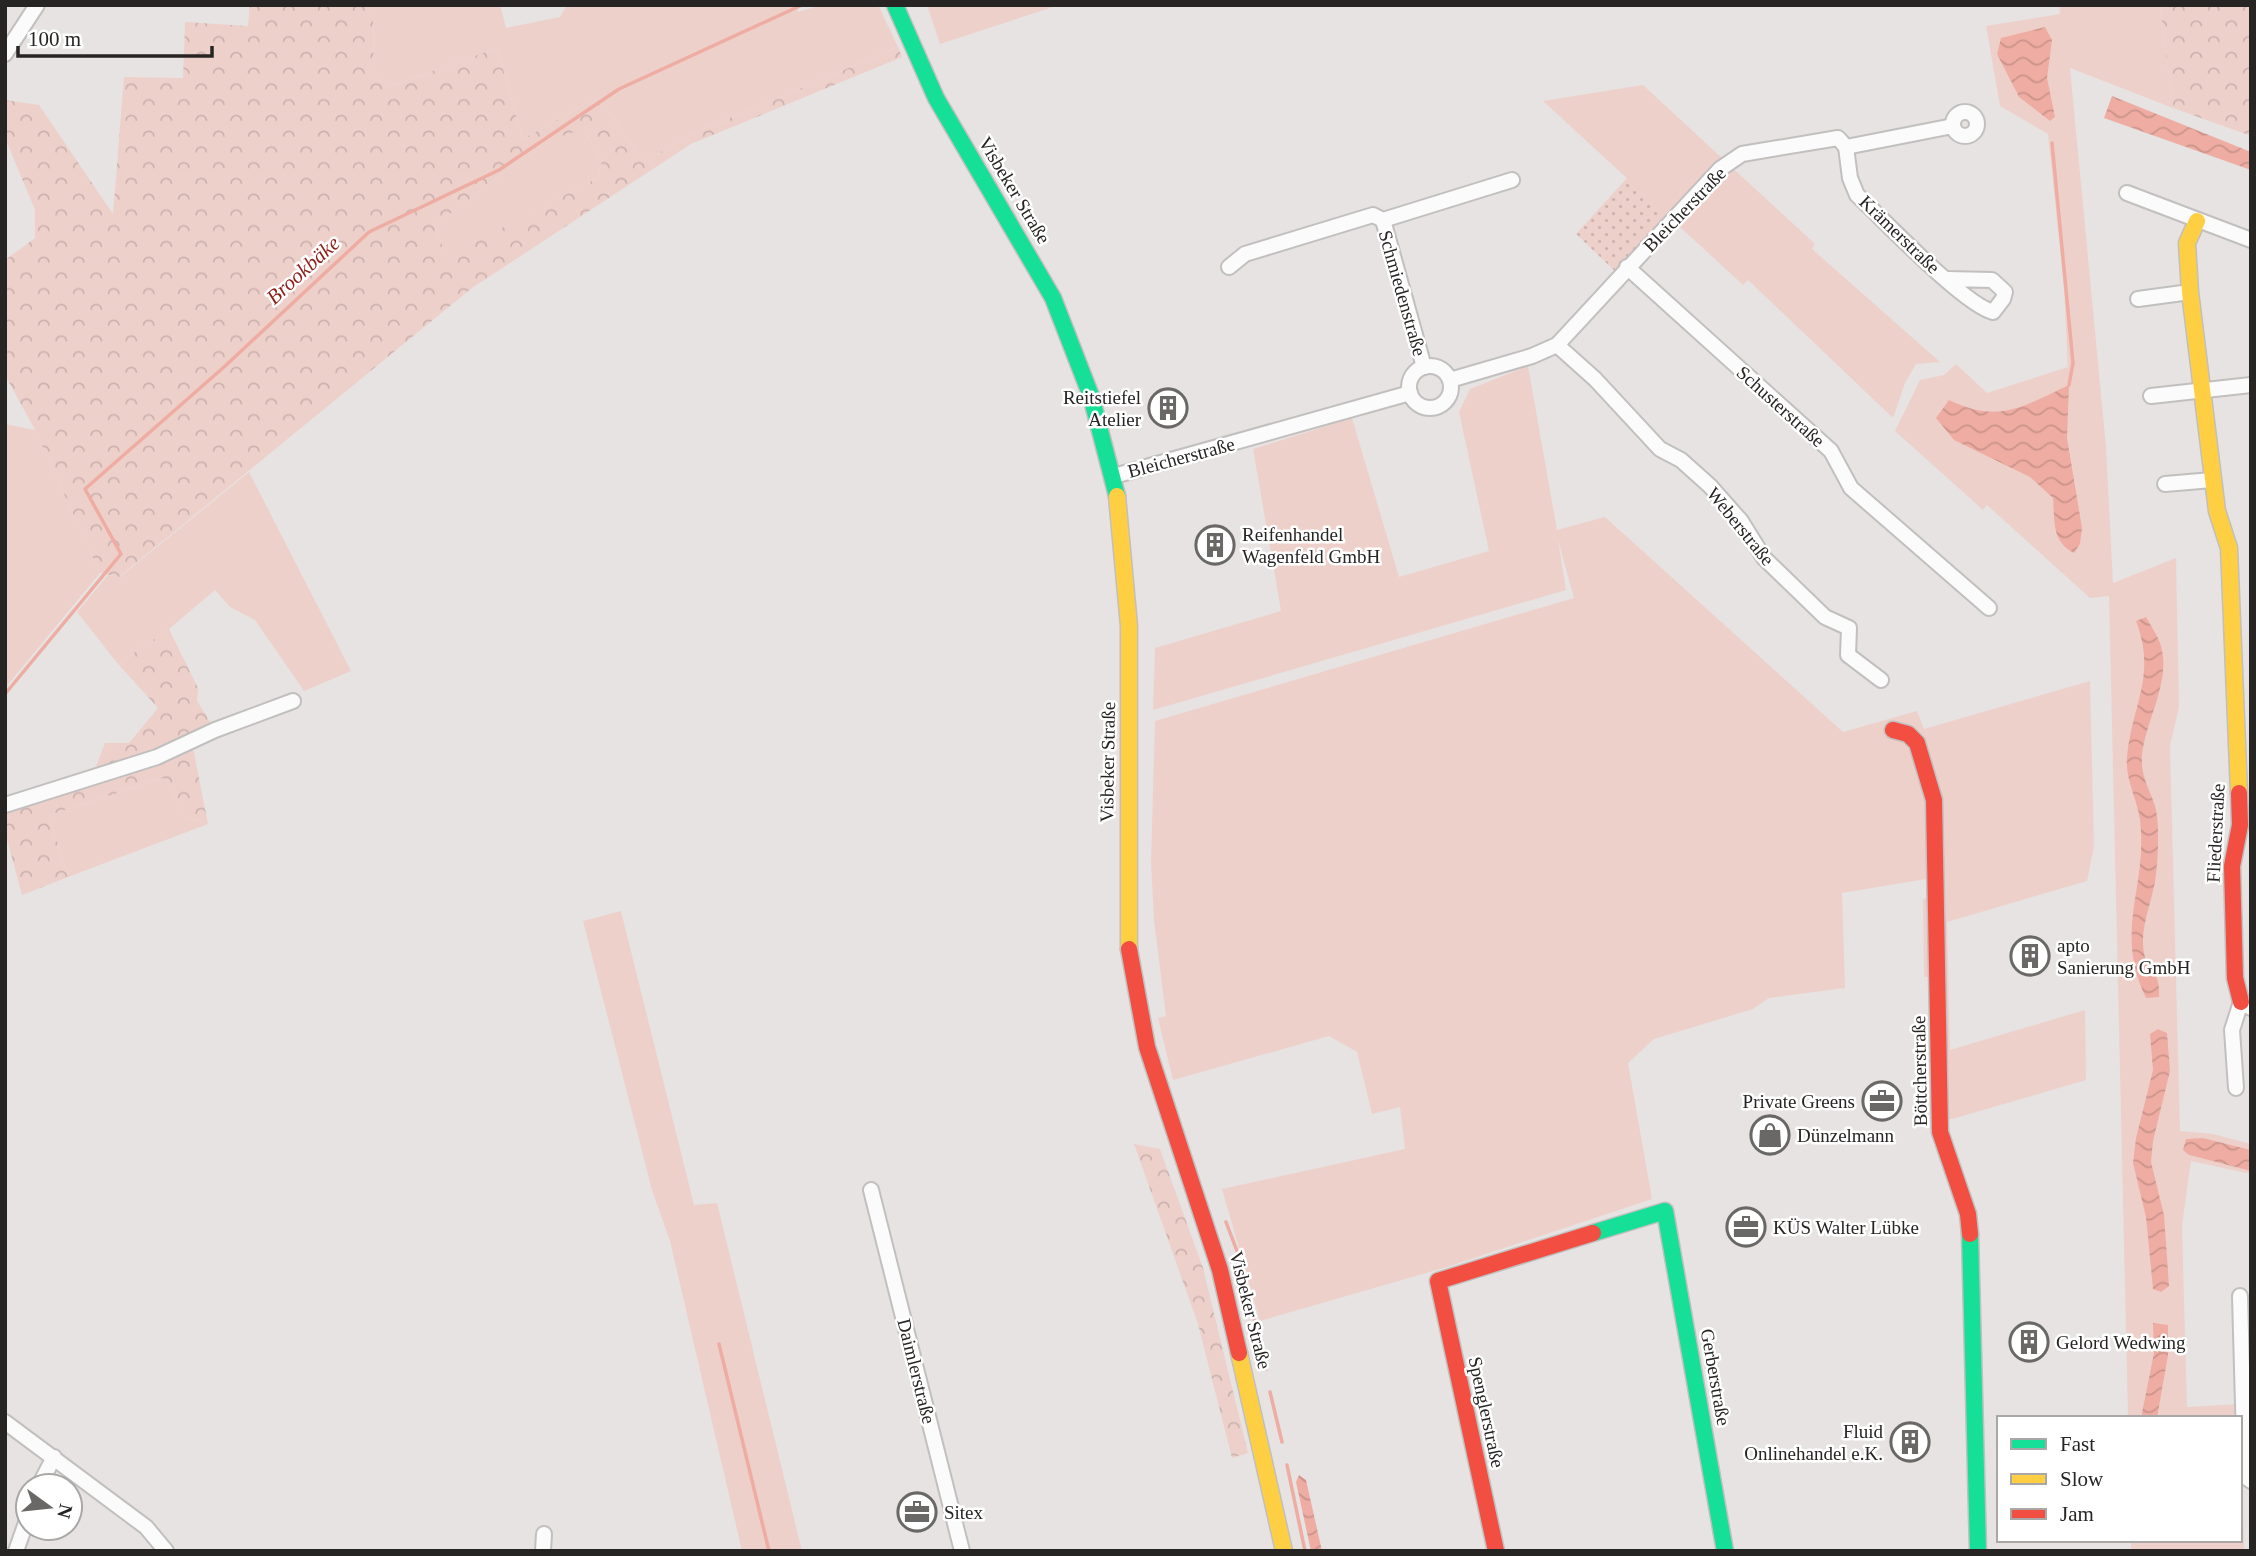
<svg xmlns="http://www.w3.org/2000/svg" width="2256" height="1556" viewBox="0 0 2256 1556" font-family="Georgia,serif">
	<style>
		.grass { fill: #eed0cb }
		.forest { fill: url(#forest-crowns); fill-rule: evenodd }
		.park { fill: url(#park-dots) }
		.water { fill: url(#water-waves) }
		.lines { fill: none; stroke-linecap: round; stroke-linejoin: round }
		.stream { stroke: #eeaca2; stroke-width: 3.5 }
		.street-casing { stroke: #c2bfbf; stroke-width: 18 }
		.fast-casing { stroke: #c2bfbf; stroke-width: 19 }
		.slow-casing { stroke: #c2bfbf; stroke-width: 19 }
		.jam-casing { stroke: #c2bfbf; stroke-width: 19 }
		.street { stroke: #fbfbfb; stroke-width: 14 }
		.fast { stroke: #16e098; stroke-width: 16 }
		.slow { stroke: #ffcf43; stroke-width: 16 }
		.jam { stroke: #f24e42; stroke-width: 16 }
		.labels { text-anchor: middle; stroke-width: 5; stroke-linejoin: round; paint-order: stroke }
		.street-label { font-size: 19px; fill: #272524; stroke: #fff }
		.poi-label { font-size: 19px; fill: #272524; stroke: #fff; text-anchor: start }
		.water-label { font-size: 21px; font-style: italic; fill: #8c1f18; stroke: #fff }
	</style>
	<defs>
		<pattern id="forest-crowns" width="20" height="18" patternUnits="userSpaceOnUse" patternTransform="scale(1.75)"><rect width="20" height="18" fill="#eed0cb"/><path d="M2 6a3 3 0 1 1 6 0M12 15a3 3 0 1 1 6 0" fill="none" stroke="#ccb2ae"/></pattern>
		<pattern id="park-dots" width="8" height="8" patternUnits="userSpaceOnUse" patternTransform="scale(1.75)"><rect width="8" height="8" fill="#eed0cb"/><path d="M2 2h.1M6 6h.1" fill="none" stroke="#ccb2ae" stroke-width="1.8" stroke-linecap="round"/></pattern>
		<pattern id="water-waves" width="16" height="10" patternUnits="userSpaceOnUse" patternTransform="scale(1.75)"><rect width="16" height="10" fill="#eeaca2"/><path d="M0 5q4-4 8 0t8 0" fill="none" stroke="#cc948b"/></pattern>
	</defs>
	<rect width="100%" height="100%" fill="#e6e3e2"/>
	<!-- grass -->
	<g class="grass">
		<path d="M373,5h127l6,23 54,-11 7,-12h229l2,7 23,-7h57l20,42 -206,87 -49,28 -45,-65 -75,42 -26,-91 -106,38 -17,-9z"/>
		<path d="M927,5h132l-119,39z"/>
		<path d="M2059,5h101l13,103 -103,-40 36,379 7,136 63,-25 3,149 -9,39 10,385 33,3 38,10v6l-48,-12 -14,17 62,16v3l-60,-13 -9,64 5,182 53,-3 4,145 7,2h-120v-11h109v-122h-112l-19,-822 -19,2 -103,-93 -4,5 -88,-79 25,-51 24,-5 12,-11 31,29 81,-26 -4,-80 -16,-153 -48,-28 -14,-80 74,-12z"/>
		<path d="M1643,85l172,159 -3,5 128,113 -24,2 -11,19 -12,35 -145,-138 -5,5 -200,-184z"/>
		<path d="M568,132h17l17,28 -4,18 -152,80 -11,-33 88,-66z"/>
		<path d="M1528,366l29,164 48,-13 238,215 74,-21 7,18 166,-48 4,166 -7,34 -140,41 3,128 135,-40 1,70 -134,39 -21,-1 -2,-141h-5l-1,-78 4,-1 -1,-19 -84,14 3,95 -76,10 -16,11 -99,30 -26,24 24,136 -205,68 -187,54 -38,-132 183,-40 -5,-42 -28,7 -15,-62 -28,-16 -156,44 -15,-62 8,-2 -12,-96 -3,-59 4,-140 419,-123 -16,-58 8,50 -413,120 2,-62 126,-37 -28,-162 99,-31 47,159 90,-26 -30,-139 11,-23z"/>
		<path d="M5,424l30,6 65,143 -95,115z"/>
		<path d="M249,472l102,199 -47,20 -49,-71 -25,-13 -15,-17 -46,39 -51,35 -41,-52 31,-37 12,2z"/>
		<path d="M164,778l21,38 23,8 -140,53 -19,-62z"/>
		<path d="M621,911l73,294 23,-2 85,348h-60l-72,-310 -18,-51 -69,-269z"/>
	</g>
	<!-- forest -->
	<g class="forest">
		<path d="M250,5h123l1,72 17,9 106,-38 26,91 75,-42 45,65 49,-28 206,-87 4,10 -211,87 -219,144 -353,289 -19,-4 -65,-143 -30,-55v-115l30,-22v-28l-30,-72v-38l34,5 74,109 11,-137 59,1 2,-56 63,4zM585,132l17,28 -4,18 -152,79 -11,-32 88,-66 45,-26z"/>
		<path d="M2160,5h91v131l-78,-28z"/>
		<path d="M169,629l29,59 -1,13 17,27 -58,26 -62,18 11,-29h24l29,-35 -40,-44z"/>
		<path d="M192,743l16,81 -23,-8 -21,-38 -115,37 19,62 -46,18 -17,-63v-20l152,-52z"/>
		<path d="M1134,1144l26,5 43,119 45,185 -16,5 -34,-134z"/>
	</g>
	<!-- park -->
	<path class="park" d="M1628,177l39,36 -51,59 -40,-38z"/>
	<!-- water -->
	<g class="water">
		<path d="M2045,27l7,13 -5,38 8,39 -5,4 -31,-24 -22,-43 4,-16z"/>
		<path d="M2112,96l139,56v18l-147,-52z"/>
		<path d="M2069,385l-2,53 15,90 -2,16 -6,9c-23,-12 -19,-32 -21,-55l-23,-21 -76,-37 -18,-22 13,-18c50,24 73,7 120,-15z"/>
		<path d="M2146,617c5,9 12,19 15,29 10,36 -15,73 -19,109 -2,27 13,40 15,61 2,18 1,41 -1,59 -3,26 -17,52 -12,78 3,19 17,17 15,44l-13,1c-33,-69 2,-109 -6,-178 -3,-22 -15,-40 -13,-63 5,-53 30,-81 9,-136z"/>
		<path d="M2158,1029l9,4 3,38 -17,70 -2,21 13,53 5,71 -8,6 -8,-3 -7,-72 -13,-54 3,-25 17,-68 -3,-36z"/>
		<path d="M2203,1138l48,12v21l-62,-16 -6,-5 3,-11z"/>
		<path d="M2153,1323l15,2v30l-11,63h-16l13,-65z"/>
		<path d="M1299,1475l7,5 16,71h-11l-15,-69z"/>
	</g>
	<g class="lines">
		<!-- stream -->
		<g class="stream">
			<path d="M2052,143l21,220 -4,22"/>
			<path d="M5,694l116,-140 -36,-65 139,-122 145,-135 130,-62 120,-81 183,-84"/>
			<path d="M1226,1222l14,37 26,110"/>
			<path d="M719,1344l50,207"/>
			<path d="M1270,1392l12,50"/>
			<path d="M1287,1465l18,86"/>
		</g>
		<!-- street casing -->
		<g class="street-casing">
			<g id="street">
				<path d="M5,54l32,-49"/>
				<circle cx="1965" cy="124" r="12"/>
				<path d="M1846,147l4,31 7,17c27,25 106,109 136,117l10,-13 2,-7 -13,-12 -44,-1"/>
				<path d="M2127,193l124,47"/>
				<path d="M1383,220l41,147"/>
				<path d="M1229,267l16,-13 128,-39 10,5 129,-40"/>
				<path d="M1627,267l204,184 20,37 138,120"/>
				<path d="M2138,299l52,-7"/>
				<path d="M1557,345l38,34 65,70 21,11 29,26 31,35 23,37 61,59 24,11 -1,27 33,25"/>
				<circle cx="1430" cy="387" r="21"/>
				<path d="M1450,380l82,-24 25,-11 163,-176 22,-15 96,-16 8,9 107,-21"/>
				<path d="M2151,396l100,-11"/>
				<path d="M1114,476l296,-83"/>
				<path d="M2165,484l47,-4"/>
				<path d="M5,805l152,-48 58,-27 78,-29"/>
				<path d="M2236,1088l-4,-58 9,-28 10,6"/>
				<path d="M871,1190l91,361"/>
				<path d="M2240,1296l5,181 6,4"/>
				<path d="M5,1422l141,105 20,24"/>
				<path d="M39,1486l15,-29"/>
				<path d="M16,1551l12,-34"/>
				<path d="M543,1551l1,-17"/>
			</g>
		</g>
		<!-- fast casing -->
		<g class="fast-casing">
			<g id="fast">
				<path d="M895,5l41,93 117,200 38,98 26,100"/>
				<path d="M1593,1233l72,-22 60,340"/>
				<path d="M1970,1234l8,317"/>
			</g>
		</g>
		<!-- slow casing -->
		<g class="slow-casing">
			<g id="slow">
				<path d="M2197,221l-10,22 3,49 27,219 12,37 10,245"/>
				<path d="M1117,496l12,130v323"/>
				<path d="M1239,1353l45,198"/>
			</g>
		</g>
		<!-- jam casing -->
		<g class="jam-casing">
			<g id="jam">
				<path d="M1893,730l15,4 9,9 17,57 6,332 28,82 2,20"/>
				<path d="M2239,793l1,32 -8,41 3,112 6,24"/>
				<path d="M1129,949l18,98 73,223 19,83"/>
				<path d="M1496,1551l-58,-270 155,-48"/>
			</g>
		</g>
		<!-- street -->
		<use href="#street" class="street"/>
		<!-- fast -->
		<use href="#fast" class="fast"/>
		<!-- slow -->
		<use href="#slow" class="slow"/>
		<!-- jam -->
		<use href="#jam" class="jam"/>
	</g>
	<!-- icons -->
	<defs>
		<g id="building-ring" transform="scale(2.0125)"><circle r="9.5" fill="#fff" stroke="#6a6866" stroke-width="1.5"/><path d="M-4-6H4V6H1V3H-1V6H-4ZM-2.5-4.3h1.7v1.8h-1.7ZM.8-4.3h1.7v1.8H.8ZM-2.5-1h1.7V.8h-1.7ZM.8-1h1.7V.8H.8Z" fill="#6a6866"/></g>
		<g id="office-ring" transform="scale(2.0125)"><circle r="9.5" fill="#fff" stroke="#6a6866" stroke-width="1.5"/><path d="M-6-3h4V-5.5h4V-3h4V5H-6ZM-1-4.5V-3h2v-1.5ZM-6 0V1H6V0Z" fill="#6a6866"/></g>
		<g id="shop-ring" transform="scale(2.0125)"><circle r="9.5" fill="#fff" stroke="#6a6866" stroke-width="1.5"/><path d="M-5-2.5h2.3a2.7 3.5 0 0 1 5.4 0H5L5.5 6h-11ZM-1.5-2.5h3a1.5 2.3 0 0 0-3 0Z" fill="#6a6866"/></g>
	</defs>
	<g fill-rule="evenodd">
		<use href="#building-ring" x="1168" y="408"/>
		<use href="#building-ring" x="1215" y="545"/>
		<use href="#building-ring" x="2030" y="956"/>
		<use href="#office-ring" x="1882" y="1101"/>
		<use href="#shop-ring" x="1770" y="1135"/>
		<use href="#office-ring" x="1746" y="1227"/>
		<use href="#building-ring" x="2029" y="1342"/>
		<use href="#building-ring" x="1910" y="1442"/>
		<use href="#office-ring" x="917" y="1512"/>
	</g>
	<g class="labels">
		<!-- street labels -->
		<g class="street-label">
			<text transform="translate(1015 190) rotate(59)" y="7">Visbeker Straße</text>
			<text transform="translate(1684 209) rotate(-46)" y="7">Bleicherstraße</text>
			<text transform="translate(1900 234) rotate(44)" y="7">Krämerstraße</text>
			<text transform="translate(1403 293) rotate(74)" y="7">Schmiedenstraße</text>
			<text transform="translate(1781 406) rotate(42)" y="7">Schusterstraße</text>
			<text transform="translate(1181 457) rotate(-15)" y="7">Bleicherstraße</text>
			<text transform="translate(1741 526) rotate(51)" y="7">Weberstraße</text>
			<text transform="translate(1107 762) rotate(-89)" y="7">Visbeker Straße</text>
			<text transform="translate(2215 833) rotate(-87)" y="7">Fliederstraße</text>
			<text transform="translate(1919 1071) rotate(-91)" y="7">Böttcherstraße</text>
			<text transform="translate(1251 1310) rotate(76)" y="7">Visbeker Straße</text>
			<text transform="translate(917 1371) rotate(76)" y="7">Daimlerstraße</text>
			<text transform="translate(1716 1377) rotate(80)" y="7">Gerberstraße</text>
			<text transform="translate(1487 1412) rotate(78)" y="7">Spenglerstraße</text>
		</g>
		<!-- poi labels -->
		<g class="poi-label">
			<text x="1141" y="404" text-anchor="end">Reitstiefel<tspan x="1141" dy="22">Atelier</tspan></text>
			<text x="1242" y="541">Reifenhandel<tspan x="1242" dy="22">Wagenfeld GmbH</tspan></text>
			<text x="2057" y="952">apto<tspan x="2057" dy="22">Sanierung GmbH</tspan></text>
			<text x="1855" y="1108" text-anchor="end">Private Greens</text>
			<text x="1797" y="1142">Dünzelmann</text>
			<text x="1773" y="1234">KÜS Walter Lübke</text>
			<text x="2056" y="1349">Gelord Wedwing</text>
			<text x="1883" y="1438" text-anchor="end">Fluid<tspan x="1883" dy="22">Onlinehandel e.K.</tspan></text>
			<text x="944" y="1519">Sitex</text>
		</g>
		<!-- water labels -->
		<g class="water-label">
			<text transform="translate(303 270) rotate(-42)" y="7">Brookbäke</text>
		</g>
	</g>
	<!-- border -->
	<rect width="2256" height="1556" fill="none" stroke="#272524" stroke-width="14"/>
	<!-- legend -->
	<rect x="1997" y="1416" width="245" height="126" fill="#ffffff" stroke="#a9a8a7" stroke-width="2"/>
	<rect x="2011" y="1439" width="35" height="10" fill="#16e098" stroke="#a9a8a7" stroke-width="2"/>
	<text x="2060" y="1451" font-size="21" fill="#272524">Fast</text>
	<rect x="2011" y="1474" width="35" height="10" fill="#ffcf43" stroke="#a9a8a7" stroke-width="2"/>
	<text x="2060" y="1486" font-size="21" fill="#272524">Slow</text>
	<rect x="2011" y="1509" width="35" height="10" fill="#f24e42" stroke="#a9a8a7" stroke-width="2"/>
	<text x="2060" y="1521" font-size="21" fill="#272524">Jam</text>
	<!-- north arrow -->
	<g transform="translate(49 1507) rotate(105)"><circle r="33" fill="#ffffff" stroke="#a9a8a7" stroke-width="2"/>
	<path d="M0-5L12 26L0 18L-12 26Z" fill="#6a6866"/>
	<text y="-10" font-size="19" font-weight="bold" text-anchor="middle" fill="#272524">N</text>
	</g>
	<!-- scale -->
	<path d="M18 46v10h194v-10" fill="none" stroke="#272524" stroke-width="3.5"/>
	<text x="28" y="46" font-size="21" fill="#272524" stroke="#ffffff" stroke-width="5" paint-order="stroke">100 m</text>
</svg>
